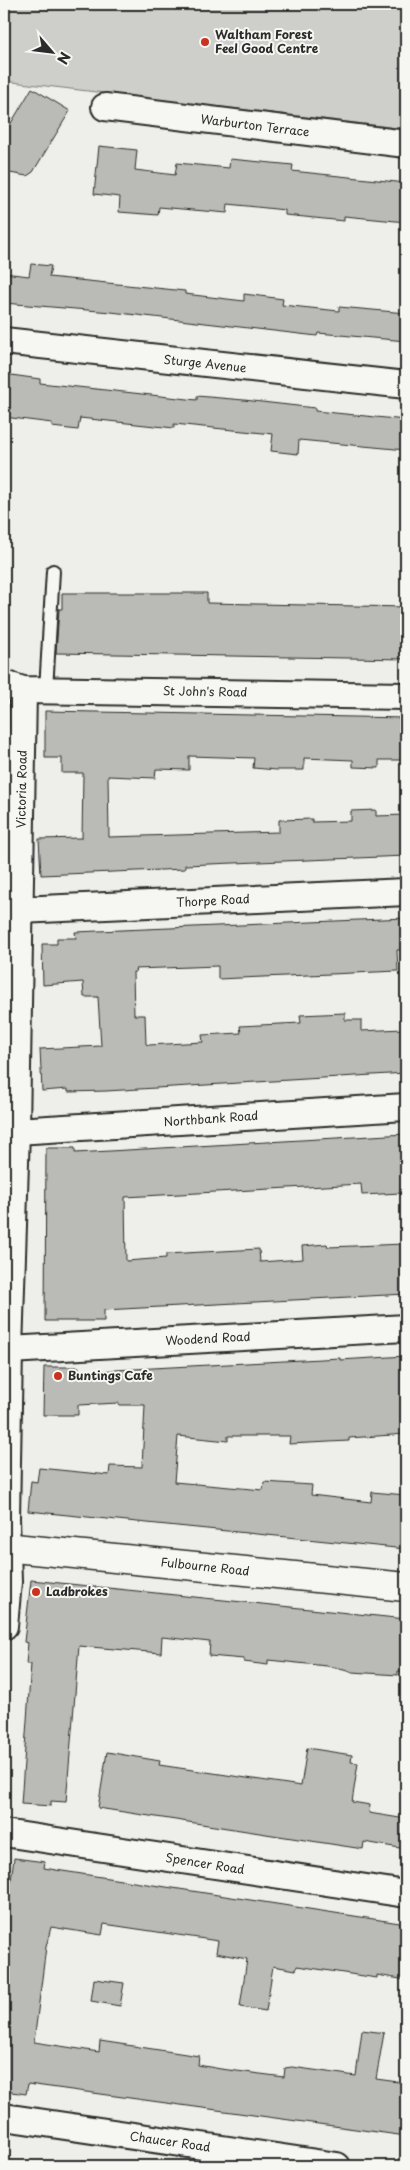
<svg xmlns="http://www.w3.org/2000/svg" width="410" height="2170" viewBox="0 0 410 2170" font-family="'Playpen Sans',sans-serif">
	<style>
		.green { fill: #cececa; stroke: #7c7c7a }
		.building { fill: #babab7; stroke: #2b2b2b }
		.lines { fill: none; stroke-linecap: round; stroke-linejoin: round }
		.lane-casing { stroke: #2b2b2b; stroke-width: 16 }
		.street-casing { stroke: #2b2b2b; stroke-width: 30 }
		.secondary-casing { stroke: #2b2b2b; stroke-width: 31 }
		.lane { stroke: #f6f6f2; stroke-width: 12 }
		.street { stroke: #f6f6f2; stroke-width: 26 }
		.secondary { stroke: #f6f6f2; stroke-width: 28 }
		.poi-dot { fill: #c8321e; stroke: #f6f6f2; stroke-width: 2 }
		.labels { text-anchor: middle; stroke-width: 4; stroke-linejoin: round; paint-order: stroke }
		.poi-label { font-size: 12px; font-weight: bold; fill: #2b2b2b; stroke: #f6f6f2; text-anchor: start }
		.street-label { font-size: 12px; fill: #2b2b2b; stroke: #f6f6f2 }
	</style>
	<rect width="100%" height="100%" fill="#eeeeea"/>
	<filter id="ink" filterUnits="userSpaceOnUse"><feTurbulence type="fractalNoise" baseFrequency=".02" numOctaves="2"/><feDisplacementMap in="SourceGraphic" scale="10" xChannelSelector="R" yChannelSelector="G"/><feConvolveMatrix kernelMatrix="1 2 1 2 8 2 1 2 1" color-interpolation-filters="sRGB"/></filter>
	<g filter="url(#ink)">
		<!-- green -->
		<path class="green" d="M4,4h402v125l-402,-48z"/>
		<!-- building -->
		<g class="building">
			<path d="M32,88l38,23 -37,61 -6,4 -23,-4v-37z"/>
			<path d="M99,146l38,4 -2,20 40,5 2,-12 52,5 1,-9 63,6 -1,6 114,12v39l-62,-6v5l-59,-6v-5l-57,-6 -1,9 -68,-6 -1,8 -39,-3 1,-15 -26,-3z"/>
			<path d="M31,264l20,2 -2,11 136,14v3l59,7v-7l39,5 -1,6 57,6v-4l67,6v28l-88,-8 -1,3 -206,-24 -107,-9v-30l25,3z"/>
			<path d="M4,374l36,5v4l84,9 73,8v-4l47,4 71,8v3l91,9v30l-107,-10 -1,14 -27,-3 2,-17 -99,-10v4l-94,-10 -2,12 -26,-3v-4l-48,-6z"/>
			<path d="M62,593h145v10l199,4v52l-350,-6 3,-44h3z"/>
			<path d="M45,711l361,7v42h-27v8l-26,-1v-7l-49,-2v12h-27l-24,-2 1,-10 -65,-2v14l-33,-1 -1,9 -47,-2 1,61 170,-5v-12l33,-1v3l39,-1v-10l25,-1v6l30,-1v41l-221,9v4l-144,6 -2,-36 43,-1 1,-65h-21v-15h-17z"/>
			<path d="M406,918v32h-9l1,21 -180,8v-13l-83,3 1,3h-3l1,43h11l1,29 3,1 54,-3 -1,-7 39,-2 -1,-7 61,-3 -1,-8 45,-2v7h16v11l42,-2 1,15 2,-1v30l-300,18 -38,1v-3l-26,2 -2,-42 61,-3 -3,-49h-14l-1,-15 -40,3 -1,-41h15v-6h19l-1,-6z"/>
			<path d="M406,1134v47h-5v12l-39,2 -1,-11 -236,13 1,64 40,-3v-4l93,-5 1,13 43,-3 -1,-13 25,-2 1,3 76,-3 1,19h1v31l-302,16v11h-59l1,-173h29v5z"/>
			<path d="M406,1356v78l-57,4v3l-60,3 1,-8h-62v5l-50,-5 -4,46 89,8 1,-8 48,3 -1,10 60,7 1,-10 34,3v54l-378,-38 3,-30 6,1 2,-14 70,7 1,-9 32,1 3,-62h-26v-2l-41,2v10h-35l1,-48h35l-1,5 262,-14v2z"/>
			<path d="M31,1580l375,39v53l-8,-1v4l-46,-3 -25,-6 -59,-6v5l-24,-3v-3l-35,-3 1,-14 -48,-5 -1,16 -82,-7 -13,156 -15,-1v5l-30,-2 10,-140h-5l2,-21 -4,-1z"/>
			<path d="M307,1748l45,7 -1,7 7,1 -6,39 18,3 -1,8 37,6v30l-42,-7 -1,7 -265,-41 9,-56 53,9 -1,4 142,21z"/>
			<path d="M14,1858l31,4 -1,6 12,2 350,54v56l-29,-5v3l-80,-12 -1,4 -23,-4 -7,45 -26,-4 7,-48 -31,-6 2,-12 -114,-17 -2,11 -51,-8 -5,20 -12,95 65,10 1,-11 99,15 -1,9 23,4 63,8 1,-9 7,-1 64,9 6,-46 22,3 -8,46 30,4v53l-378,-52 -2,10 -22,-3v-159z"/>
			<path d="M94,1979l30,4 -4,23 -29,-5z"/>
		</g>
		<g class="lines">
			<!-- lane casing -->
			<g class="lane-casing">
				<path id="lane" d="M46,690l7,-119"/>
			</g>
			<!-- street casing -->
			<g class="street-casing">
				<g id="street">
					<path d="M105,107l301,37"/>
					<path d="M4,341l402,44"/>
					<path d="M4,684l19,6 383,6"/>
					<path d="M20,910l386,-18"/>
					<path d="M16,1131l390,-24"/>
					<path d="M9,1350l397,-22"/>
					<path d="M4,1626l4,-44 -2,-64 3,-168 7,-219 7,-441"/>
					<path d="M4,1833l402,61"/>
					<path d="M4,2117l333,49"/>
				</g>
			</g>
			<!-- secondary casing -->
			<g class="secondary-casing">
				<path id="secondary" d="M4,1547l402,40"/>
			</g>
			<!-- lane -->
			<use href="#lane" class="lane"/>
			<!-- street -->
			<use href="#street" class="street"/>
			<!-- secondary -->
			<use href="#secondary" class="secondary"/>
		</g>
	</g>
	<!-- markers -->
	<g class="poi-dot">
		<circle cx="205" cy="42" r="5"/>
		<circle cx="58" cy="1376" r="5"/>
		<circle cx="36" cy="1592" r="5"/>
	</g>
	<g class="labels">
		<!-- poi labels -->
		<g class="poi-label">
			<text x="215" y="39">Waltham Forest<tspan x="215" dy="14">Feel Good Centre</tspan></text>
			<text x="68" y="1380">Buntings Cafe</text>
			<text x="46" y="1596">Ladbrokes</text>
		</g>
		<!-- street labels -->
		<g class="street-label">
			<text transform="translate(255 126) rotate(7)" y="4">Warburton Terrace</text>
			<text transform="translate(205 364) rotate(6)" y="4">Sturge Avenue</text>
			<text transform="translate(205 692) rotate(1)" y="4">St John's Road</text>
			<text transform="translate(22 789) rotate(-89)" y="4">Victoria Road</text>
			<text transform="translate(213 901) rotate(-3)" y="4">Thorpe Road</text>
			<text transform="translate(211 1119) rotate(-4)" y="4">Northbank Road</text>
			<text transform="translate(208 1339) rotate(-3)" y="4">Woodend Road</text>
			<text transform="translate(205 1567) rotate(6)" y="4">Fulbourne Road</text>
			<text transform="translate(205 1864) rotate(9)" y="4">Spencer Road</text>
			<text transform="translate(170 2142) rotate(8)" y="4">Chaucer Road</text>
		</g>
	</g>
	<!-- margin -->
	<rect width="410" height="2170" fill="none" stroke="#f6f6f2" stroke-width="20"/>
	<rect x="10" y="10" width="390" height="2150" fill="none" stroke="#2b2b2b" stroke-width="2" filter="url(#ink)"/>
	<!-- north arrow -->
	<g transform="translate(52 52) rotate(118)" stroke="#f6f6f2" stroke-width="4" paint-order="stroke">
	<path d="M0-4L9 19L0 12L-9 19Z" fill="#2b2b2b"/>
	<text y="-8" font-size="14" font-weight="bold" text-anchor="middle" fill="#2b2b2b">N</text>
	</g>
</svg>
